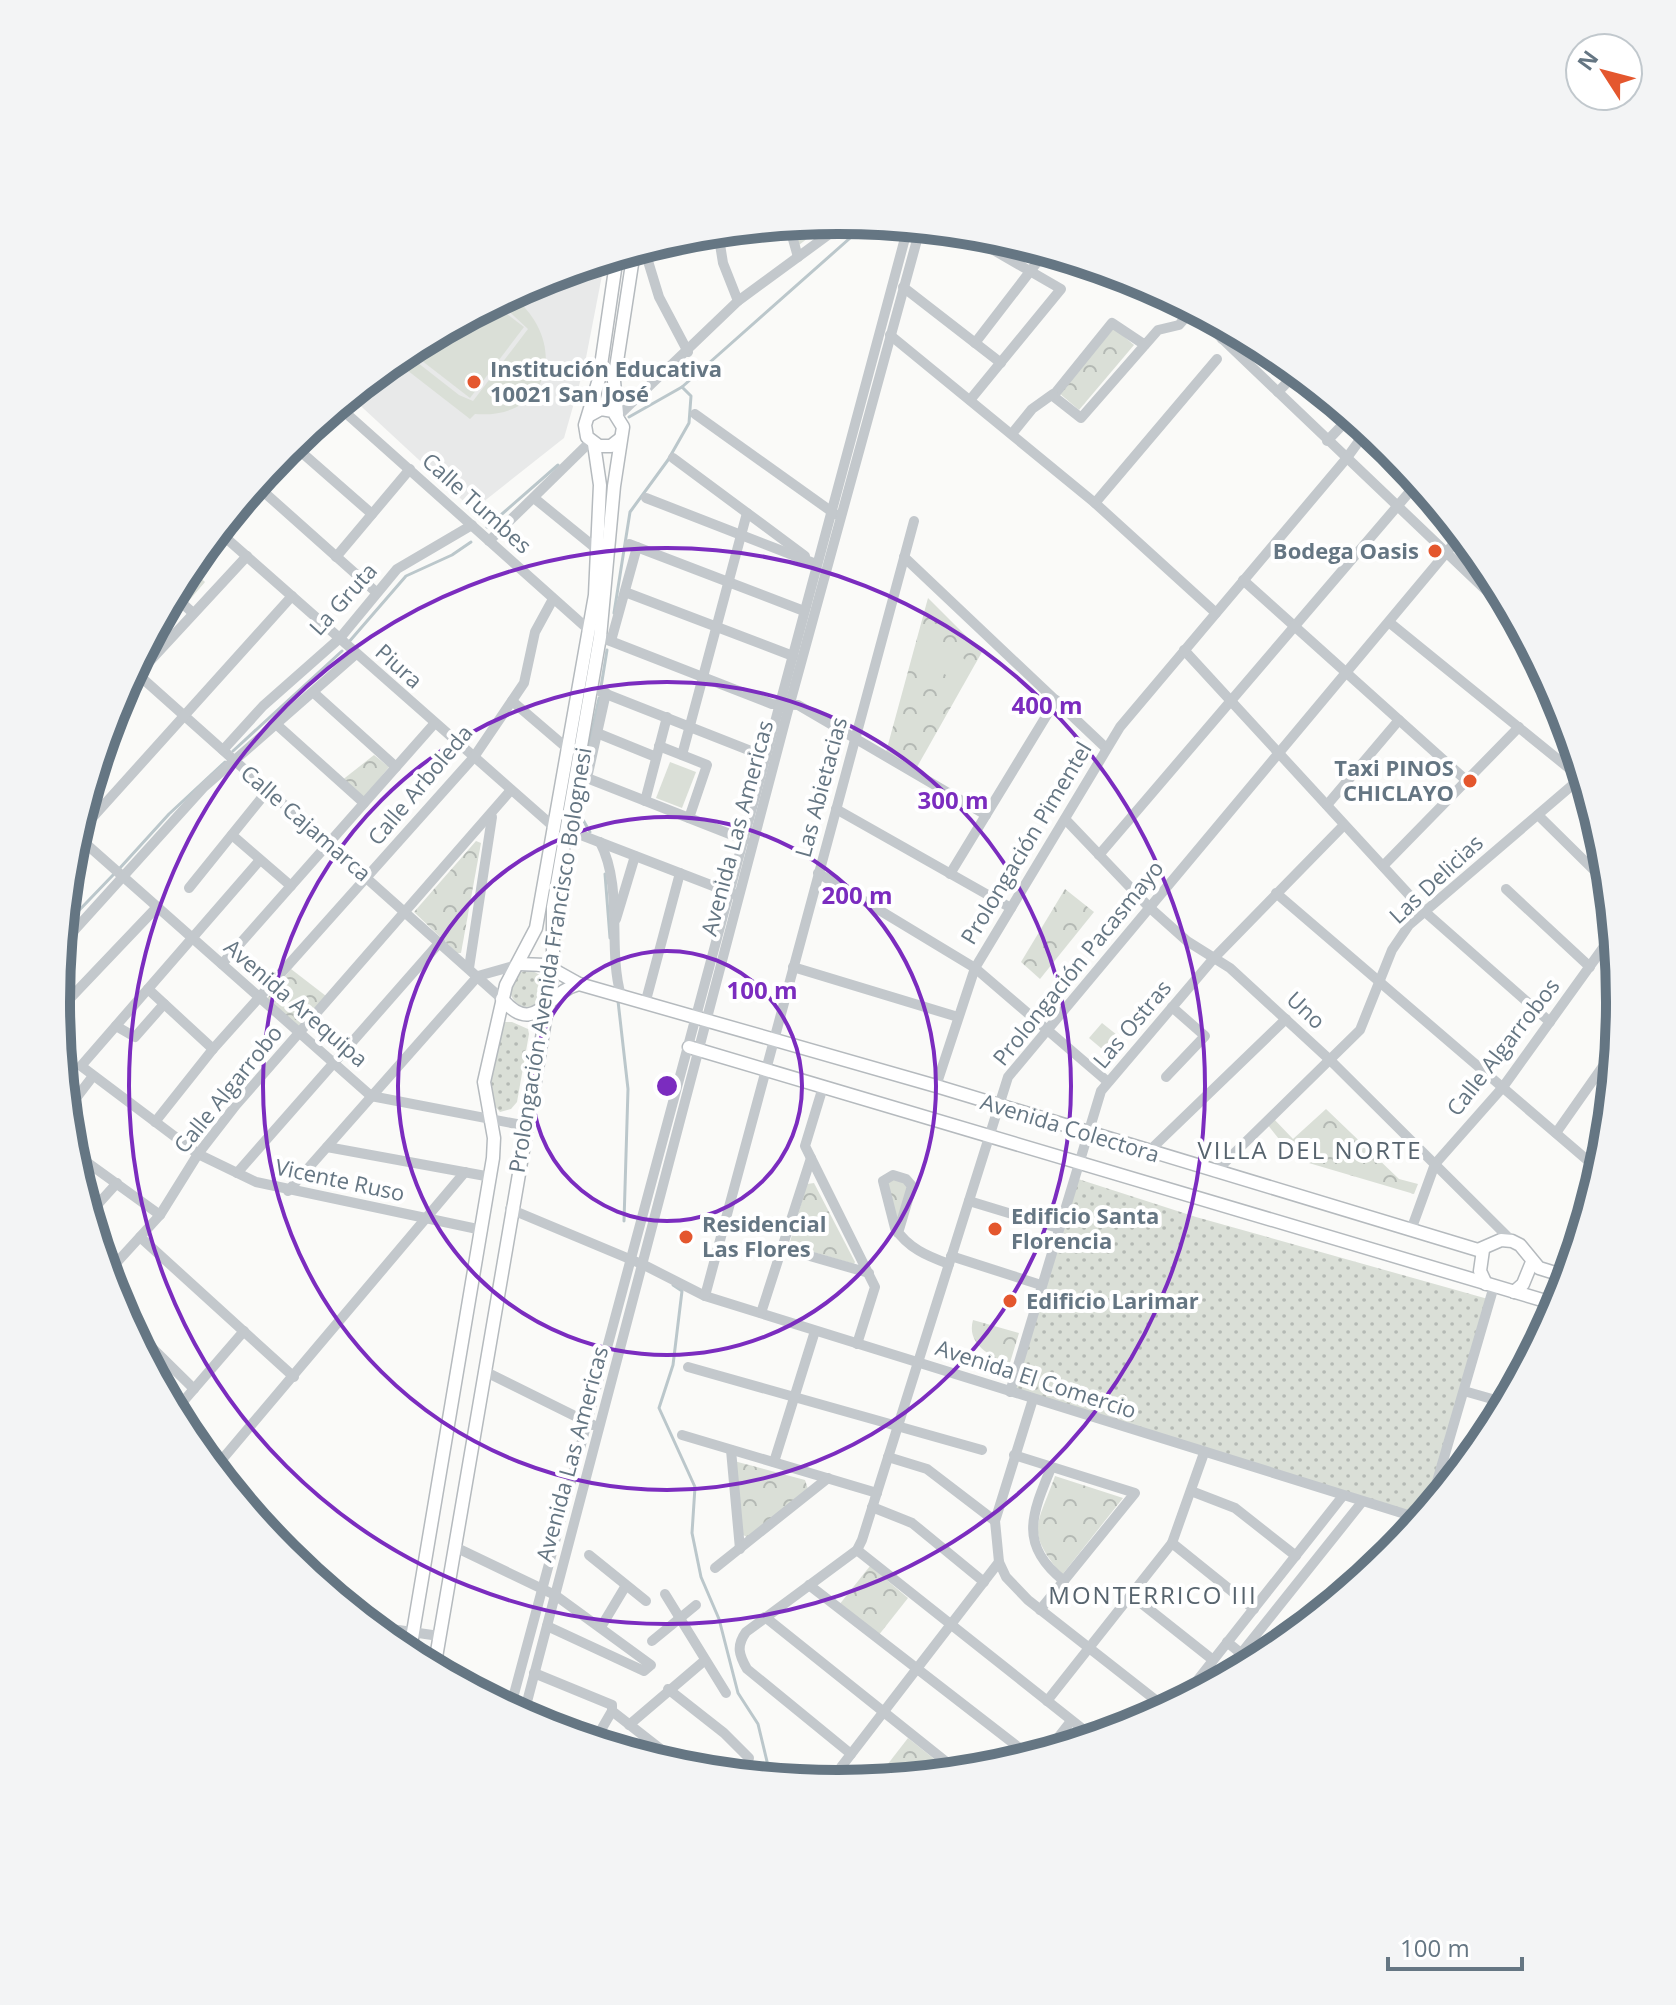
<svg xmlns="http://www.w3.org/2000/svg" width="1676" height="2005" viewBox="0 0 1676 2005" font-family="'Open Sans',sans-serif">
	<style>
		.built { fill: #e8e9e9 }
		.grass { fill: url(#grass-dots) }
		.park { fill: url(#park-crowns) }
		.garden { fill: #dadfd7 }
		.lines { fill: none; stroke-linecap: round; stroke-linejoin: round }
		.stream { stroke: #bbc7cb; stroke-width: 3 }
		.major-casing { stroke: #b5babe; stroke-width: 15 }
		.minor { stroke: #c3c8cc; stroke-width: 10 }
		.major { stroke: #fff; stroke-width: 12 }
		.ring { fill: none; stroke: #7b2cbf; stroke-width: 4 }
		.poi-dot { fill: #e4572e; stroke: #fff; stroke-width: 3 }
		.labels { text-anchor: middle; stroke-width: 8; stroke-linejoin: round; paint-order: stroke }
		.poi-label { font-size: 22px; font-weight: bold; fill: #657683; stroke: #fff; text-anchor: start }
		.street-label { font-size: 22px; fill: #657683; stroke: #fff }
		.neighbourhood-label { font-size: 24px; letter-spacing: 2px; fill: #57646e; stroke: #fff }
		.rim { fill: none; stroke: #657683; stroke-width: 10 }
		.centre { fill: #7b2cbf; stroke: #fff; stroke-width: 4 }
		.ring-label { font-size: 24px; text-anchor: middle; font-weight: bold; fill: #7b2cbf; stroke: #fff; stroke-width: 8; stroke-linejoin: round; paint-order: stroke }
	</style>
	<defs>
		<pattern id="grass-dots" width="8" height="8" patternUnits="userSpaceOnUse" patternTransform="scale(2)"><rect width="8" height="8" fill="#dadfd7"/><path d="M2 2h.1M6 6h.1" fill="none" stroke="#b4b9b4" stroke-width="1.8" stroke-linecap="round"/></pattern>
		<pattern id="park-crowns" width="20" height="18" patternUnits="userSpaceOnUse" patternTransform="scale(2)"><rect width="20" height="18" fill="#dadfd7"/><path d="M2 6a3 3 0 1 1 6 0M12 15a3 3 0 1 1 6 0" fill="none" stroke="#b4b9b4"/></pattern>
	</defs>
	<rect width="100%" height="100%" fill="#fafaf8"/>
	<!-- built -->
	<path class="built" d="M605,260l-21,108 -20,70 -91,72 -123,-114 54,-44 135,-72z"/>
	<!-- grass -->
	<g class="grass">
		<circle cx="528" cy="989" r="18"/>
		<path d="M504,1022h8l16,7 1,5 -12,68 -6,7 -11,3 -12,-14z"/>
		<path d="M1075,1178l121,39 292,82 -65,216 -409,-125z"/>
	</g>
	<!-- park -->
	<g class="park">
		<path d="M830,221l-31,24 -5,-20z"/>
		<path d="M1114,328l20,17 -55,65 -20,-17z"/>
		<path d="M1466,541l22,27 19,35 -50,-48z"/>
		<path d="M928,598l54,54 -65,115 -31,-15z"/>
		<path d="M374,755l15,12 -26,32 -22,-18z"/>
		<path d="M476,841l5,2 -20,110h-4l-43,-41z"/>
		<path d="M1065,889l29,23 -54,67 -19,-17z"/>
		<path d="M291,969l35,27 -29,32 -31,-28z"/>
		<path d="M1326,1109l73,70 19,5 -4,10 -112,-33 -12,-8 -23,-29 6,-6 20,21z"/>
		<path d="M895,1178l15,8 -11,35h-5l-8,-37z"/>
		<path d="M814,1183l41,79 -1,2 -65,-19 18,-61z"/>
		<path d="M973,1320l46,13 -10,33c-18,-11 -43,-21 -36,-46z"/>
		<path d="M734,1461l71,19 3,9 -61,48 -4,-2z"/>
		<path d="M1055,1476l68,22 -61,77c-37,-45 -25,-48 -7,-99z"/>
		<path d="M870,1566l38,32 -30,38 -39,-31z"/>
		<path d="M908,1738l30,24 -6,13 -52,5 -3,-2z"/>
	</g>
	<!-- garden -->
	<g class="garden">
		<path d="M511,295c58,44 42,125 -36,119l-5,5 -76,-59 10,-8 55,43 14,6 55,-72 -29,-27z"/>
		<path d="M494,304l30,23 -54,71 -62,-48z"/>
		<path d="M188,567l17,15 -18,21 -12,-11z"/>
		<path d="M929,638l42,25 -11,20 -42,-24z"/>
		<path d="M670,762l26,10 -14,36 -26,-10z"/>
		<path d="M1102,1023l25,20 -13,16 -25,-21z"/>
	</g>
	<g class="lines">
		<!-- stream -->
		<g class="stream">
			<path d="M629,417l53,-30 185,-164"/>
			<path d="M487,527l71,-62"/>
			<path d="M614,613l16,-101 38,-52 21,-37 2,-27 -9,-9"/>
			<path d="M348,643l58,-67 46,-21 19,-13"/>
			<path d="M601,687l6,-37"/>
			<path d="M588,750l11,-52"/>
			<path d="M233,751l109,-100"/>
			<path d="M584,781l-5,32 11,19"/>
			<path d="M119,869l50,-55 56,-52"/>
			<path d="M605,874l5,64"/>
			<path d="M64,926l50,-52"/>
			<path d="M618,1001l10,88 -4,132"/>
			<path d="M673,1285l9,6 -9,74 -14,43 36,79 -3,46 9,44 18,42 19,74 20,31 13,54"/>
		</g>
		<!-- major casing -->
		<g class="major-casing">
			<g id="major">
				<path d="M617,256l-18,123 -14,46 2,12 12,9h12l9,-7"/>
				<path d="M617,414l-3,-33 20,-130"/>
				<path d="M519,964l26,1 34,19 357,102 542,164 23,-10 11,1 8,4 19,23 29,9"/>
				<path d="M502,999c33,39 45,-7 77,-15"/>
				<path d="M689,1047l870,258"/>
				<path d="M1483,1250l-3,21 6,13"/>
				<path d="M1514,1292l9,-8 9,-22"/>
				<path d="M409,1656l84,-498 1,-20 -10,-56 22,-97 30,-57 59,-333 5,-110 -6,-41"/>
				<path d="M434,1669l103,-600 16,-99v-63l47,-270 14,-151 9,-59 -10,-16 -12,-2 -11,6"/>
			</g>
		</g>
		<!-- minor -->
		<g class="minor">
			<path d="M789,225l9,32"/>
			<path d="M718,232l5,31 15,38"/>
			<path d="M964,233l97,56 -91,111"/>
			<path d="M644,248l15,49 29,55"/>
			<path d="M903,287l98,76"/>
			<path d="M1191,309l324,309"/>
			<path d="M890,335l205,168 121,110"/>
			<path d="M1222,339l8,-9"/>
			<path d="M975,343l70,-91"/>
			<path d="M1145,345l-33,-22 -59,73 28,22 77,-88 21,-5 13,-15"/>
			<path d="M1278,392l19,-20"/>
			<path d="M338,406l251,224"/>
			<path d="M695,414l140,100"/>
			<path d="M619,415l119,-114 109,-80"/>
			<path d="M1015,430l17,-21 21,-15"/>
			<path d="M1327,441l24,-25"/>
			<path d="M292,444l80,70"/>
			<path d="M673,458l132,98"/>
			<path d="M256,485l120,107"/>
			<path d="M534,498l64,52"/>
			<path d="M646,498l170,66"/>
			<path d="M1095,503l122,-144"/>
			<path d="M218,531l337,297"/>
			<path d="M489,541l102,-100"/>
			<path d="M629,544l175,67"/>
			<path d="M336,557l74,-88"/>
			<path d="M904,557l202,191"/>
			<path d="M1243,580l224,201"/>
			<path d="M625,592l168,64"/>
			<path d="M173,595l20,18"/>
			<path d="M1390,623l191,155"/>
			<path d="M600,637l172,67 26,1 188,110"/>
			<path d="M611,641l26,-94"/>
			<path d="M1184,650l240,261 126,111"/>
			<path d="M133,670l369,329"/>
			<path d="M123,690l124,-134"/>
			<path d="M601,692l165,65"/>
			<path d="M314,693l82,74"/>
			<path d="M606,693l-19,85 158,62"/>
			<path d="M512,701l56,48"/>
			<path d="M276,724l88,79"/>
			<path d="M597,733l59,24"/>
			<path d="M659,746l48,19 -18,53"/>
			<path d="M223,750l40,-44 77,-68 57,-69 75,-44"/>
			<path d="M682,755l65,-242"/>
			<path d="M645,801l22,-84"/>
			<path d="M1327,805l72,-85"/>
			<path d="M836,809l175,99"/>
			<path d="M1538,815l70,69"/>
			<path d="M1065,819l84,88 38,34 43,27 100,92 182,181"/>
			<path d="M568,830l166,64"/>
			<path d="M76,835l295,261 156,30"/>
			<path d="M232,835l59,51"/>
			<path d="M75,837l217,-241"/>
			<path d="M600,842c24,47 7,104 21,154"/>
			<path d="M1099,855l319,-373"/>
			<path d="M260,860l-179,206 117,88 58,28 226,48"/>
			<path d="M1383,866l136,-139"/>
			<path d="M818,873l157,95 133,114"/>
			<path d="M950,874l106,-174"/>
			<path d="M189,888l79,-98"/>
			<path d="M1506,889l84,78"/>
			<path d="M1276,893l324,278"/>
			<path d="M616,919l19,-63"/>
			<path d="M62,944l142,-157 152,-133"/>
			<path d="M222,964l212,-240"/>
			<path d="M793,967l165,50"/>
			<path d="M469,968l23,-151"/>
			<path d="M478,976l39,-11"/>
			<path d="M148,989l65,60"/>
			<path d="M645,1004l35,-131"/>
			<path d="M57,1012l100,-105"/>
			<path d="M116,1026l19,11 29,-33"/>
			<path d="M1166,1077l39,-41 -33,-29"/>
			<path d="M936,1086l39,-118 145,-241 226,-268 21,-29"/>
			<path d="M823,1087l-18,59 70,141 -18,57"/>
			<path d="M67,1110l26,-34"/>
			<path d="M155,1122l58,-73 261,-292 50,-74 11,-51 18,-33"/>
			<path d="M1556,1133l59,-84"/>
			<path d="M327,1147l164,30"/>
			<path d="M70,1150l90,65"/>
			<path d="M1147,1153l139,-134"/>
			<path d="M1215,1172l145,-142 32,-80 17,-25 174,-149"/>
			<path d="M237,1173l203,-231"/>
			<path d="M288,1191l190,-215"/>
			<path d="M969,1201l89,27"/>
			<path d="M510,1209l134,56 61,31 716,223"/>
			<path d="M89,1214l28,-31"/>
			<path d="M1411,1230l24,-66 68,-77 110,-153"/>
			<path d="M898,1233l14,-47 -6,-7 -13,-4 -10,6 12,47c13,20 32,28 54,36"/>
			<path d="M140,1237l154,140"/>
			<path d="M782,1248l87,25"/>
			<path d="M951,1256l90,29"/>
			<path d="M107,1273l53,-58 38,-61 38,-49 275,-315"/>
			<path d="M705,1296l209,-775"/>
			<path d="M761,1313l50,-155"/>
			<path d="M128,1324l66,65"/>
			<path d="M688,1367l294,83"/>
			<path d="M484,1371l109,54"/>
			<path d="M1464,1391l42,12"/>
			<path d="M1010,1392l91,-301 113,-133 130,-133"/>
			<path d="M1033,1399l-38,122 4,41 7,15 22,23 139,109"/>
			<path d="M174,1412l70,-81"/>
			<path d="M682,1435l195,58"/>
			<path d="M731,1450l9,99"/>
			<path d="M1014,1455l121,38 -95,117"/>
			<path d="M888,1457l39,12 68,52"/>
			<path d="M774,1462l41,-131"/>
			<path d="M1051,1468c-20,48 -32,77 13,113"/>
			<path d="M214,1469l251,-297"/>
			<path d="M1191,1491l44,17 61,48"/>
			<path d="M872,1507l40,16 72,59"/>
			<path d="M1429,1509l65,-223"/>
			<path d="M1172,1543l82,66"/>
			<path d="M455,1547l100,48 96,70 -7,6 -97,-45"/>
			<path d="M857,1550l237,188"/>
			<path d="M589,1555l57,46"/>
			<path d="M715,1568l113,-90"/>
			<path d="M809,1585l222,172"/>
			<path d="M665,1594l61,99"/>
			<path d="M1131,1595l82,65"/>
			<path d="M765,1617l195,156"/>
			<path d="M371,1626l68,10"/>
			<path d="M601,1627l24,-40"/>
			<path d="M652,1641l44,-36"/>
			<path d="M1227,1642l26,21"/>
			<path d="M534,1673l78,32v6l74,58"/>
			<path d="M1219,1681l143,-179"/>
			<path d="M668,1689l56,44 25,25"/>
			<path d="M1047,1701l125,-158 32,-90"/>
			<path d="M1181,1701l161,-204"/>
			<path d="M510,1709l398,-1482"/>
			<path d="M523,1717l264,-1003 133,-485"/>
			<path d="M529,1720l65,21"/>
			<path d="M629,1725l75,-64"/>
			<path d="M594,1742l18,-31"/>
			<path d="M1046,1753l25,-32"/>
			<path d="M851,1754l-104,-85c-8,-14 -11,-23 -1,-37l111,-82 5,-10 146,-463 453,-542"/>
			<path d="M938,1775l9,-13"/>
			<path d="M828,1784l171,-222"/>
		</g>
		<!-- major -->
		<use href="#major" class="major"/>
	</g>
	<!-- distance rings -->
	<g class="ring">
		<circle cx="667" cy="1086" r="135"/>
		<circle cx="667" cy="1086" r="269"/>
		<circle cx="667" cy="1086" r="404"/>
		<circle cx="667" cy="1086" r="538"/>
	</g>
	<!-- markers -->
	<g class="poi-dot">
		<circle cx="474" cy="382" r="8"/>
		<circle cx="1435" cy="551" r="8"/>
		<circle cx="1470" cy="781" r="8"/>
		<circle cx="995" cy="1229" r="8"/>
		<circle cx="686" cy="1237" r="8"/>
		<circle cx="1010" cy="1301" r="8"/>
	</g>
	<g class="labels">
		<!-- poi labels -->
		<g class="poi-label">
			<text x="490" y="377">Institución Educativa<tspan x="490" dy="25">10021 San José</tspan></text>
			<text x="1419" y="559" text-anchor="end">Bodega Oasis</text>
			<text x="1454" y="776" text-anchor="end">Taxi PINOS<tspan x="1454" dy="25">CHICLAYO</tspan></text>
			<text x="1011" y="1224">Edificio Santa<tspan x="1011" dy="25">Florencia</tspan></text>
			<text x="702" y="1232">Residencial<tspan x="702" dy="25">Las Flores</tspan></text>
			<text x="1026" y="1309">Edificio Larimar</text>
		</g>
		<!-- street labels -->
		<g class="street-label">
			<text transform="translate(477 503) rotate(42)" y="8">Calle Tumbes</text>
			<text transform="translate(343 599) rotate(-48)" y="8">La Gruta</text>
			<text transform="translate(399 666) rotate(42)" y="8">Piura</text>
			<text transform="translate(420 785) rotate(-50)" y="8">Calle Arboleda</text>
			<text transform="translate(821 787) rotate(-75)" y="8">Las Abietacias</text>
			<text transform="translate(306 823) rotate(41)" y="8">Calle Cajamarca</text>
			<text transform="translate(737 828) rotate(-75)" y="8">Avenida Las Americas</text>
			<text transform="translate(1026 843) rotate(-59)" y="8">Prolongación Pimentel</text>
			<text transform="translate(1436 879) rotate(-43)" y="8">Las Delicias</text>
			<text transform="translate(550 960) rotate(-81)" y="8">Prolongación Avenida Francisco Bolognesi</text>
			<text transform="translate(1078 963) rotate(-51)" y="8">Prolongación Pacasmayo</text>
			<text transform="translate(296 1003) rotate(41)" y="8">Avenida Arequipa</text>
			<text transform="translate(1306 1010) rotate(43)" y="8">Uno</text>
			<text transform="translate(1132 1024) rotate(-50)" y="8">Las Ostras</text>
			<text transform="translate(1503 1047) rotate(-52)" y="8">Calle Algarrobos</text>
			<text transform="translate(228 1089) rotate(-51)" y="8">Calle Algarrobo</text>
			<text transform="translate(1070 1128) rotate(17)" y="8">Avenida Colectora</text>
			<text transform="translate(340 1180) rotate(12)" y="8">Vicente Ruso</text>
			<text transform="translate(1036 1379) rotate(18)" y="8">Avenida El Comercio</text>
			<text transform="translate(572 1454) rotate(-75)" y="8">Avenida Las Americas</text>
		</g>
		<!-- neighbourhood labels -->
		<g class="neighbourhood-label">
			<text x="1310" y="1159">VILLA DEL NORTE</text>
			<text x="1153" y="1604">MONTERRICO III</text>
		</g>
	</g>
	<!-- crop -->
	<path d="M0 0H1676V2005H0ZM70 1002a768 768 0 1 1 1536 0a768 768 0 1 1-1536 0Z" fill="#f3f4f5" fill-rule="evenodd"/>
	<path class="rim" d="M70 1002a768 768 0 1 1 1536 0a768 768 0 1 1-1536 0Z"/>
	<circle cx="667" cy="1086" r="12" class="centre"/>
	<g class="ring-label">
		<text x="1047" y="714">400 m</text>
		<text x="953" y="809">300 m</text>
		<text x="857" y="904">200 m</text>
		<text x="762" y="999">100 m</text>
	</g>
	<!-- north arrow -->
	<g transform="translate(1604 72) rotate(306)"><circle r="38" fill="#ffffff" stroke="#c1c8cd" stroke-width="2"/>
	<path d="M0-6L14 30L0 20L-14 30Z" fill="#e4572e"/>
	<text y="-12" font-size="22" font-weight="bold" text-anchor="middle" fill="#657683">N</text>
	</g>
	<!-- scale -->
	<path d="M1388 1957v12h134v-12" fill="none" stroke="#657683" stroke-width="4"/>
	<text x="1400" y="1957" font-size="24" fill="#657683" stroke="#ffffff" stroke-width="6" paint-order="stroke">100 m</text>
</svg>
